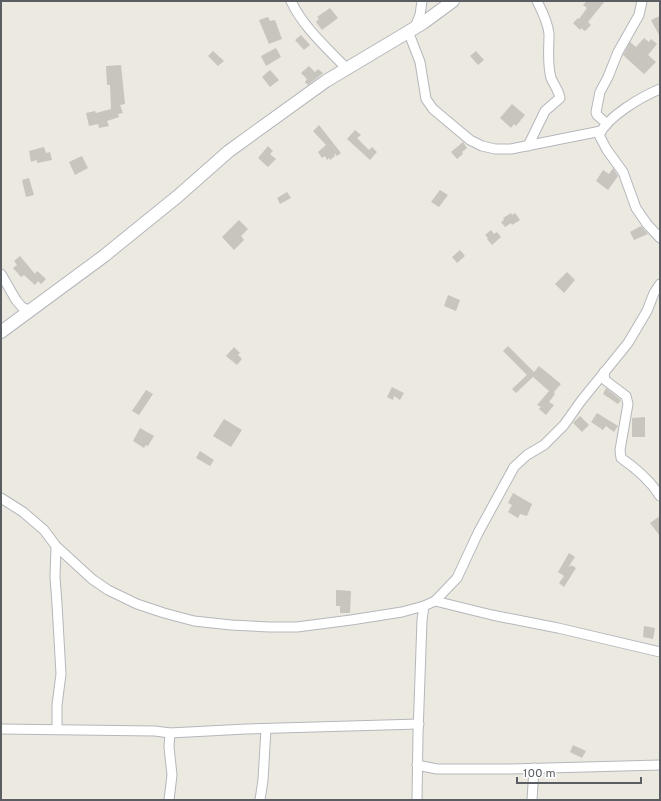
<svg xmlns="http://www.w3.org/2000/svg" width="661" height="801" viewBox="0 0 661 801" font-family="Overpass,sans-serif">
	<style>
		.building { fill: #c8c4be }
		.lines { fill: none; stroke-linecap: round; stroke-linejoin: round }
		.minor-casing { stroke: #b4b7bb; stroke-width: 11 }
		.tertiary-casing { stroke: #b4b7bb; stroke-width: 14 }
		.minor { stroke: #fff; stroke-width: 9 }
		.tertiary { stroke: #fff; stroke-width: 12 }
	</style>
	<rect width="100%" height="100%" fill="#ece9e1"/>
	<!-- building -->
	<g class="building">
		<path d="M587,1h18l-17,21 3,3 -6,6 -4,-3 -1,2 -7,-7 5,-5 1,1 8,-11 -4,-3z"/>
		<path d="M330,8l8,10 -16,12 -6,-8 3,-3 -2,-2z"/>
		<path d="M660,16v21l-9,-17z"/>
		<path d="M268,17l2,4 5,-1 7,19 -13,5 -10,-24z"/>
		<path d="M301,35l9,10 -6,5 -9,-10z"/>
		<path d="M644,38l5,4 2,-3 6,5 -9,11 8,7 -12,12 -21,-19 7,-13 6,5z"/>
		<path d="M276,48l5,9 -15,9 -5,-10z"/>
		<path d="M213,51l11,10 -6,5 -10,-10z"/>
		<path d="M476,51l8,9 -6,5 -8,-9z"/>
		<path d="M121,65l4,39 -5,1 3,8 -5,1 1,3 -12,4 2,5 -10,2 -1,-4 -9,2 -3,-13 9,-2 1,2 15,-4 -1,-24h-3l-1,-19z"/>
		<path d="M309,66l6,6 3,-3 5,4 -15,12 -3,-3 2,-3 -6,-6z"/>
		<path d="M270,70l9,10 -9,7 -8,-10z"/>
		<path d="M512,104l13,11 -9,11 -2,-2 -3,4 -11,-10z"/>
		<path d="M319,125l22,28 -4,3 -3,-3 1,3 -5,4 -1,-2 -2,2 -2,-4 -3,2 -4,-6 8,-7 -13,-14z"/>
		<path d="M355,130l6,5 -4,3 12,12 3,-3 5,5 -7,8 -23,-21z"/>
		<path d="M463,142l4,6 -5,4 1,2 -6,5 -6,-7z"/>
		<path d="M268,146l5,5 -3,3 6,5 -8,8 -10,-9z"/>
		<path d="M44,147l2,6 4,-1 2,8 -15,3v-3l-6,2 -2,-11z"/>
		<path d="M82,156l6,12 -13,7 -6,-13z"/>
		<path d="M613,168l5,8 -10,14 -12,-9 7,-11 6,4z"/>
		<path d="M29,178l5,17 -8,2 -4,-17z"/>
		<path d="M440,190l8,5 -9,12 -8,-5z"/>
		<path d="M287,192l4,6 -11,6 -3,-6z"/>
		<path d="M511,213l1,2 3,-2 5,7 -8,5 -1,-2 -6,4 -4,-5 3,-2 -1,-2z"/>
		<path d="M239,220l9,9 -7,7 3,4 -10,10 -12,-13z"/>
		<path d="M641,226l7,8 -14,6 -4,-8z"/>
		<path d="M491,230l3,4 3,-2 4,5 -9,8 -5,-6 1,-1 -3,-3z"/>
		<path d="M460,250l5,6 -8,7 -5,-6z"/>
		<path d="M20,256l15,18 2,-3 9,8 -5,5 -3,-3 -3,4 -11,-10 -3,2 -8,-9 4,-3 -3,-4z"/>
		<path d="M567,272l8,8 -11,13 -9,-9z"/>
		<path d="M448,295l12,5 -4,11 -12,-5z"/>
		<path d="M508,346l26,26 5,-6 22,18 -7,8 1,2 -6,8 5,3 -8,10 -7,-6 2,-2 -4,-2 12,-14 -16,-14 -17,16 -4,-4 15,-14 -24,-24z"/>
		<path d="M234,347l6,6 -2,2 4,4 -5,6 -11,-9z"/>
		<path d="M392,387l12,6 -4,7 -6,-4 -1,4 -6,-3z"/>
		<path d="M606,388l15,12 -3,4 -15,-10z"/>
		<path d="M146,390l7,4 -14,21 -7,-4z"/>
		<path d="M597,413l21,13 -4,6 -8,-6 -3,4 -12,-8z"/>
		<path d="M580,416l9,9 -7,7 -9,-9z"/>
		<path d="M645,417v20h-13v-19z"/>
		<path d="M224,419l18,11 -11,17 -18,-11z"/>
		<path d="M140,428l14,8 -6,10 -2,-1 -2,3 -11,-7z"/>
		<path d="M200,451l14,9 -4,6 -14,-8z"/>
		<path d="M513,493l19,11 -5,12 -7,-2 -2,4 -10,-6 4,-7 -4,-2z"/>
		<path d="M660,516v20l-10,-13z"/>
		<path d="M569,553l6,4 -6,9 1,1 1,-2 5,3 -12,19 -5,-4 5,-7 -6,-4z"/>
		<path d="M336,590l15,1 -1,22h-10v-7h-4z"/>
		<path d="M644,626l11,2 -2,11 -10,-2z"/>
		<path d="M573,745l13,6 -4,7 -12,-6z"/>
	</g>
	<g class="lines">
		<!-- minor casing -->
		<g class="minor-casing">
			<g id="minor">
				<path d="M291,1c12,26 36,47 56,68"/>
				<path d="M415,27l5,-12 2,-14"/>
				<path d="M408,31l12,31 6,37 7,10 37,31 12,6 13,3h16l90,-18"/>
				<path d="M660,89c-19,8 -52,27 -61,46l8,15 16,22 13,36 11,16 13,14"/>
				<path d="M607,124l-10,-9 -1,-3 4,-20 8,-15 10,-25 21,-37 3,-14"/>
				<path d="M528,146l17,-35 15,-13c-1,-7 -6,-13 -9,-20 -4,-15 -2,-29 -2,-44 -1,-12 -7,-23 -12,-33"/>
				<path d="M1,274l15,26 6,7 9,4"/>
				<path d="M604,372l1,8 21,16 2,8 -8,46 1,8c16,11 29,22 39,38"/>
				<path d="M1,498l22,14 21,18 12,16 36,33 16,11 29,14 27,9 30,8 37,4 38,2h28l54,-7 51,-8 22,-6 11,-5 22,-23 21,-45 36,-66 13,-12 17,-10 20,-20 17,-24 47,-58 19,-32 7,-18 6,-9"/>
				<path d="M56,546l-1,31 2,27 4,70 -4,31v24"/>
				<path d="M435,601l57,14 66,13 102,24"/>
				<path d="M1,729l154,2 15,2 76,-4 173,-5"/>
				<path d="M417,765l20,4h73l150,-4"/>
				<path d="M169,800l3,-25 -3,-28 1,-14"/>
				<path d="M260,800l3,-20 3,-51"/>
				<path d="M417,800l1,-66 4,-114 2,-14"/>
				<path d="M532,800l2,-32"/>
			</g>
		</g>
		<!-- tertiary casing -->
		<g class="tertiary-casing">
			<path id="tertiary" d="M1,332l103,-76 74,-60 51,-45 97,-70 97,-58 30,-22"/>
		</g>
		<!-- minor -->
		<use href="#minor" class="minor"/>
		<!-- tertiary -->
		<use href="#tertiary" class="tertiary"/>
	</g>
	<!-- border -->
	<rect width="661" height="801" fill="none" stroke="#5a5e62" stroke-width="4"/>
	<!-- scale -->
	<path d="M517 777v6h124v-6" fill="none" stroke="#5a5e62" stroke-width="2"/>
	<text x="523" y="777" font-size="12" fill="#5a5e62" stroke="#ffffff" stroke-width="3" paint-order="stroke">100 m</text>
</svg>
